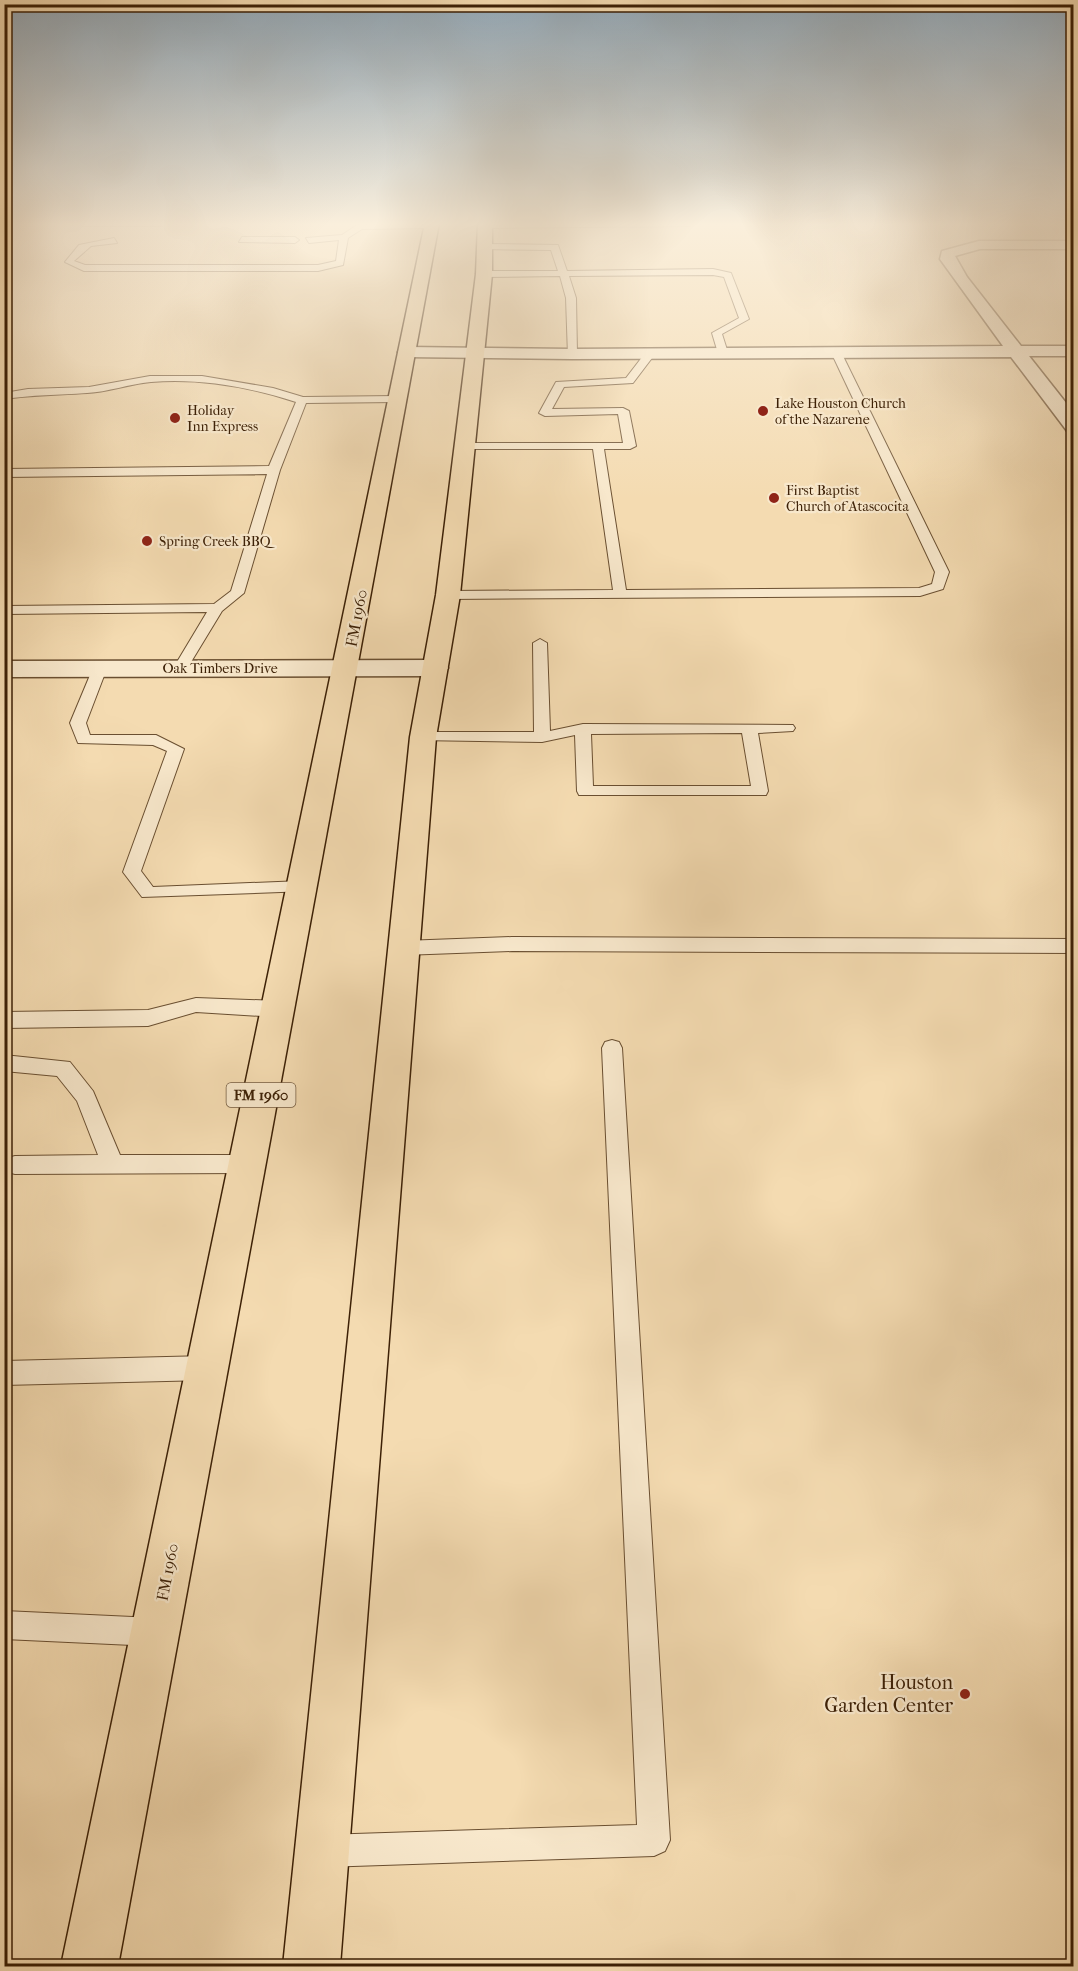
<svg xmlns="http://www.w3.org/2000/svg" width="1078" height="1971" viewBox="0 0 1078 1971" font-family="'IM FELL French Canon',serif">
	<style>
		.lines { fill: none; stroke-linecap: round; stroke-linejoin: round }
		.service-casing { stroke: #6a4f31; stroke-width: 2 }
		.minor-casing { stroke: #6a4f31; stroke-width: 3 }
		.primary-casing { stroke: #3c2006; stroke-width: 3 }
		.service { fill: #f8e8cc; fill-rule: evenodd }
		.minor { fill: #f8e8cc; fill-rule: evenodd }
		.primary { fill: #f4dbb1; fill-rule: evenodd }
		.poi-dot { fill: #8f2418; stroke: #f8e8cc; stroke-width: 2 }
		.labels { text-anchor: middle; stroke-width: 4.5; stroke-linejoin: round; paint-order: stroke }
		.far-poi-label { font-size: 14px; fill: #3c2006; stroke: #f8e8cc; text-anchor: start }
		.far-street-label { font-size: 14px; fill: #3c2006; stroke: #f8e8cc }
		.shield { fill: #f8e8cc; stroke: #745c41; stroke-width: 1.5 }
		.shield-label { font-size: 15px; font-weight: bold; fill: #3c2006 }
		.street-label { font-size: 16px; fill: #3c2006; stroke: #f8e8cc }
		.near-poi-label { font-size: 20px; fill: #3c2006; stroke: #f8e8cc; text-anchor: end }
	</style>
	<rect width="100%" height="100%" fill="#f4dbb1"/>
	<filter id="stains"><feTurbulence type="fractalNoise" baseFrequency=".00333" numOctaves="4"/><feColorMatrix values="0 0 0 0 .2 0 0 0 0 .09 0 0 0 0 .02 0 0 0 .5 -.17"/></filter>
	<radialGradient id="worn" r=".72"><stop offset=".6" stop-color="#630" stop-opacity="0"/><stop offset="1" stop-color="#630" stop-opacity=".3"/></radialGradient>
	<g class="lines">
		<!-- service casing -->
		<g class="service-casing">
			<g id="service">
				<path d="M80,223h85l-4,3h-77z"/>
				<path d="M360,223h72l3,2 -4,3 -69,1 -14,9 -5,27 -25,6h-234l-19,-9 14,-17 35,-7 3,5 -26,3 -17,15 11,4h233l18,-4 3,-21 -30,3 -3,-5 36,-3z"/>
				<path d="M485,223h208l-4,3 -207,2z"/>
				<path d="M242,237h53l4,3 -4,3 -56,-1z"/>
				<path d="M483,244l75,1 9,26 146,-2 18,4 18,46 -27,15 6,19 -5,3 -5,-3 -6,-20 27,-15 -15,-41 -11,-2 -144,1 7,22 1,56 -9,2 -2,-58 -6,-22 -76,1 -5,-3 5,-3h74l-7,-21 -71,-1v-4z"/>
				<path d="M836,349l5,3 108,220 -6,17 -23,7 -472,3 -7,-4 7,-4 165,-1 -20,-141h-131l-6,-3 6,-3h161l-5,-29 -73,2 -6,-3 17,-31 70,-4 20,-26 4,-1 5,3 -22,29 -69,4 -12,22 71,-1 6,3 7,35 -6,3h-26l22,141 293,-2 13,-4 3,-12 -104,-220z"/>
				<path d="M150,376h52l71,12 30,9 94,-1 5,3 -5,3 -91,1 -26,67 -36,123 -22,18 -34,56 -7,4 -7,-4 33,-55 -203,2v-8l210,-2 17,-13 36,-117 -263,3v-8l265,-3 27,-64c-46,-15 -97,-24 -145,-20 -22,2 -43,10 -64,11 -28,2 -55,2 -83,6v-6l24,-4 61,-2z"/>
				<path d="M540,639l7,4 3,88 33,-7 210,1 2,3 -2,3 -35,2 10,58 -2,4h-187l-2,-4 -2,-56 -33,7 -125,-2 -2,-3 8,-5h111l-1,-89zM742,733l9,53h-158l-2,-52z"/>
				<path d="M100,664l7,4 -21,55 4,12h66l28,14 -43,122 12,16 149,-6 6,2 3,4 -3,4 -166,6 -19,-25 44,-121 -14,-6 -75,-2 -8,-20 23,-55z"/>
				<path d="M512,937l562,2v14l-562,-2 -109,4 -7,-2 -2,-5 2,-5 7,-2z"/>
				<path d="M196,998l82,3 7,3 3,5 -3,5 -7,3 -82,-5 -48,14 -144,2v-16l144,-2z"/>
				<path d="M612,1040l7,2 3,6 48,792 -5,11 -11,5 -331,11 -11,-5 -5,-11 5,-11 11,-5 314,-10 -35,-777 3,-6z"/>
				<path d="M4,1055l66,7 23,29 27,64h127l8,2 3,7 -3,7 -8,2 -232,1 -8,-2 -3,-8 3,-6 8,-2 83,-1 -21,-54 -20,-25 -53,-5z"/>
				<path d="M207,1356l9,4 4,8 -4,8 -9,4 -203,5v-24z"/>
				<path d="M4,1611l150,7 10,4 4,10 -4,10 -10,4 -150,-7z"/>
			</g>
		</g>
		<!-- minor casing -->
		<g class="minor-casing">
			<g id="minor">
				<path d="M979,241h95v8h-94l-25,7 12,21 54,69h53v10h-45l45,57v20l-7,-2 -56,-74 -439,2 -165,-2 -9,-5 9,-5 165,2 431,-3 -63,-87 2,-8z"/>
				<path d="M435,660l9,3 4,5 -4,5 -9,3 -431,1v-16z"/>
			</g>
		</g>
		<!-- primary casing -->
		<g class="primary-casing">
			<g id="primary">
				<path d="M425,223h14l-321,1743h-57z"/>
				<path d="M478,223h14v51l-32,321 -24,142 -96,1229h-57l127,-1229 26,-142 40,-321z"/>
			</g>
		</g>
		<!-- service -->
		<use href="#service" class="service"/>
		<!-- minor -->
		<use href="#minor" class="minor"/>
		<!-- primary -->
		<use href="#primary" class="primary"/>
	</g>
	<!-- sky -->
	<linearGradient id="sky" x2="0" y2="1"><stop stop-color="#93aabb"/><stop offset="0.45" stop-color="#faefdc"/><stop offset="1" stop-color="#faefdc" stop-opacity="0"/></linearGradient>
	<rect width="1078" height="499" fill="url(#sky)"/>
	<!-- markers -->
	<g class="poi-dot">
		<circle cx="763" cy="411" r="6"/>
		<circle cx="175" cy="418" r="6"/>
		<circle cx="774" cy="498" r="6"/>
		<circle cx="147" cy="541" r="6"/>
		<circle cx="965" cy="1694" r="6"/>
	</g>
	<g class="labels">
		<!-- far-poi labels -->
		<g class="far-poi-label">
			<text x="775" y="408">Lake Houston Church<tspan x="775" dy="16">of the Nazarene</tspan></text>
			<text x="187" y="415">Holiday<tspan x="187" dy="16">Inn Express</tspan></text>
			<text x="786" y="495">First Baptist<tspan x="786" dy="16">Church of Atascocita</tspan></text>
			<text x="159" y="546">Spring Creek BBQ</text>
		</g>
		<!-- far-street labels -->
		<g class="far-street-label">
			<text x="220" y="673">Oak Timbers Drive</text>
		</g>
		<!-- shield labels -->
		<rect class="shield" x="226.5" y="1083" width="69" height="24" rx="4.5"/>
		<g class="shield-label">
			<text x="261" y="1100">FM 1960</text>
		</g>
		<!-- street labels -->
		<g class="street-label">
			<text transform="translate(356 618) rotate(-79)" y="6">FM 1960</text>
			<text transform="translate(167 1572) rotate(-79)" y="6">FM 1960</text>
		</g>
		<!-- near-poi labels -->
		<g class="near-poi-label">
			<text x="953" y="1689">Houston<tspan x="953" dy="23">Garden Center</tspan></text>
		</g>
	</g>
	<!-- margin -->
	<rect width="1078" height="1971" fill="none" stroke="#f4dbb1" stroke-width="24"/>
	<rect x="6" y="6" width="1066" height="1959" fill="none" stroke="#3c2006" stroke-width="3"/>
	<rect x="12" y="12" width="1054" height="1947" fill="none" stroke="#3c2006" stroke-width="1.5"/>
	<rect width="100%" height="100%" filter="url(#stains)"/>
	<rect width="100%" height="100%" fill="url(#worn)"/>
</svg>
